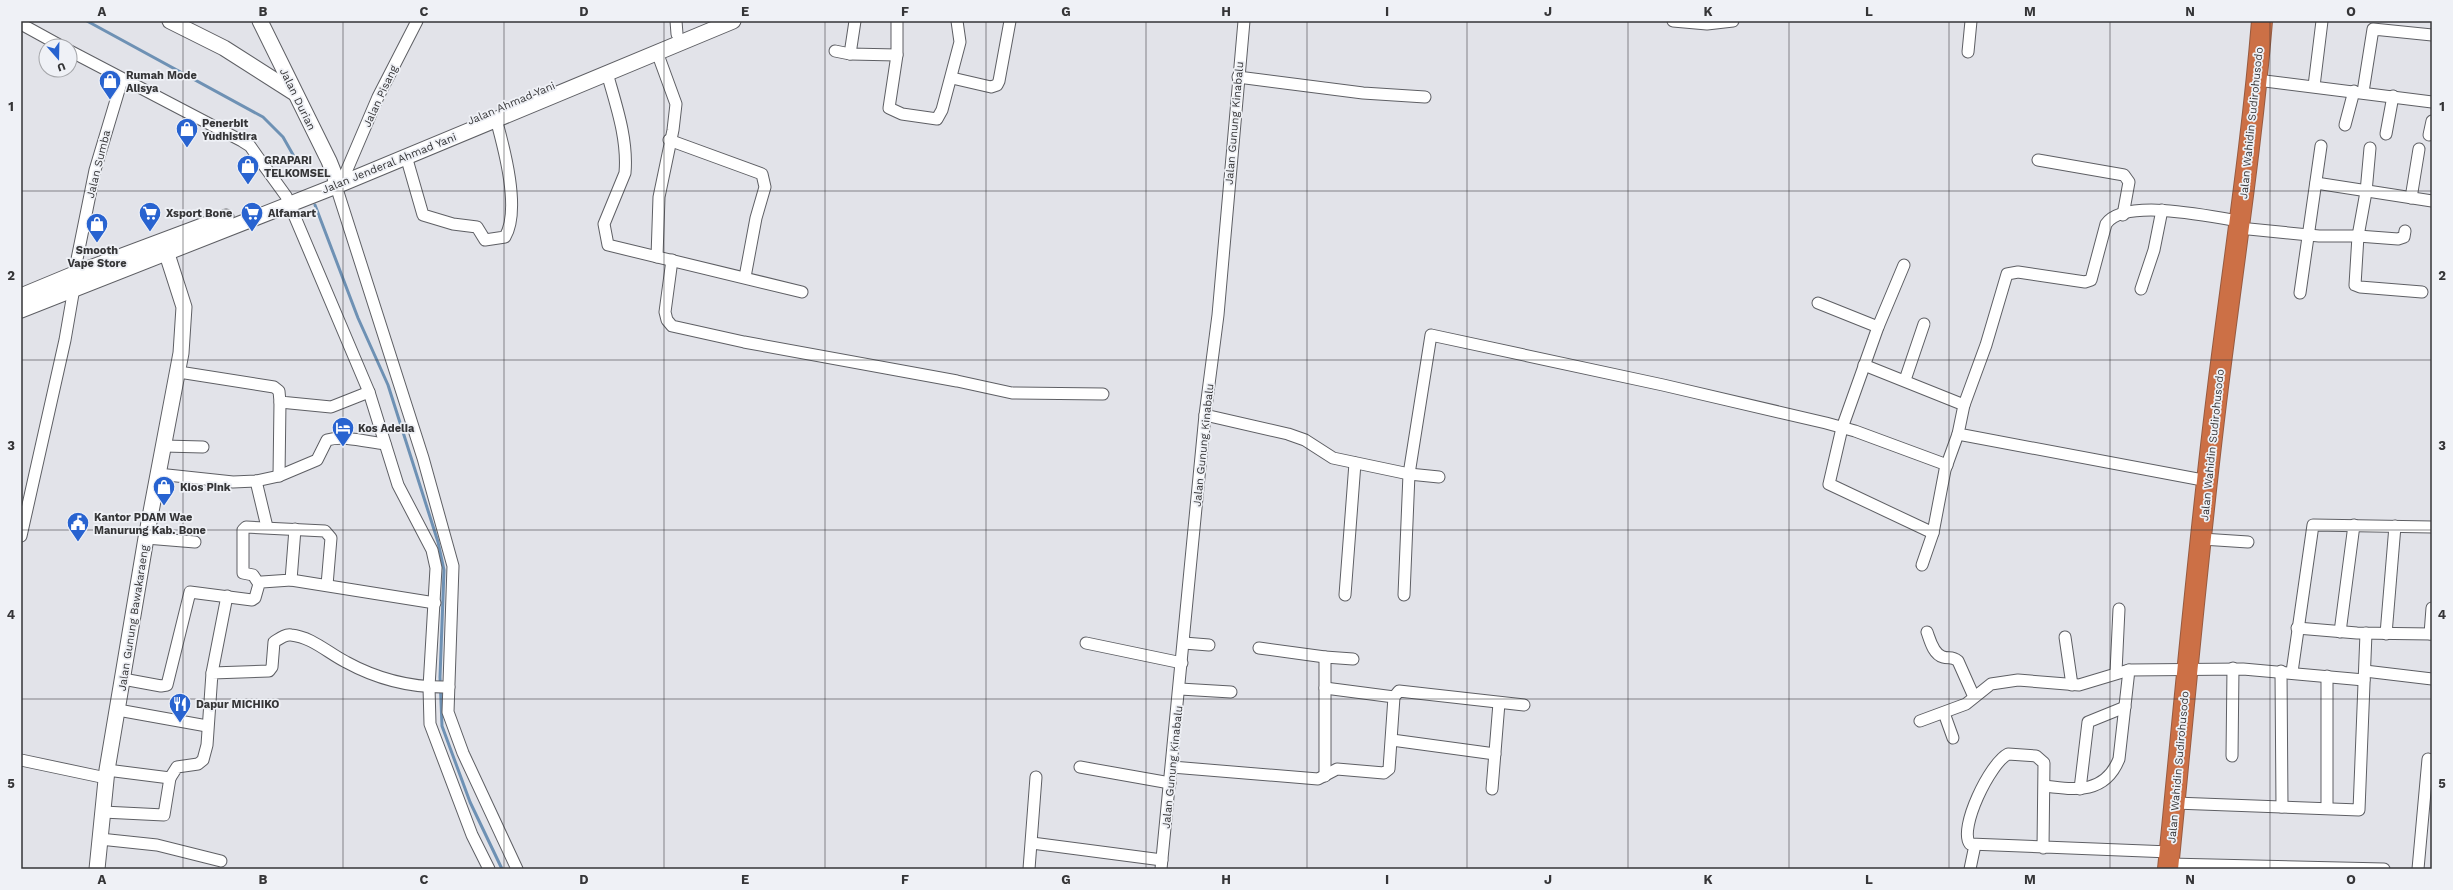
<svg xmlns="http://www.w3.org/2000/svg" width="2453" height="890" viewBox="0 0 2453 890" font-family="'Work Sans',sans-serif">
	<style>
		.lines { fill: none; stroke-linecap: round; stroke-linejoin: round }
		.stream { stroke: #6e91b4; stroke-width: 3 }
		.street-casing { stroke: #5e5f64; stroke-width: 13 }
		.secondary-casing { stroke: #5e5f64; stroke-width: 17 }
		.highway-casing { stroke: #975b41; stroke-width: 22 }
		.street { stroke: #fff; stroke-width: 11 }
		.secondary { stroke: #fff; stroke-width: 15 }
		.highway { stroke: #cc7046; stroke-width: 20 }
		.grid { fill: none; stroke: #353537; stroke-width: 1; stroke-opacity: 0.55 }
		.labels { text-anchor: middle; stroke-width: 3.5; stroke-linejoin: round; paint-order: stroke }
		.poi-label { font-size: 11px; font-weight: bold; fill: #353537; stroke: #eff1f6; text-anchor: start }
		.street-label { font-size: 11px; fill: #353537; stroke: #eff1f6 }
		.neatline { fill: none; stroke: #353537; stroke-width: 1.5 }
		.grid-label { font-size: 13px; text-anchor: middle; font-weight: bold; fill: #353537 }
	</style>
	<rect width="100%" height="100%" fill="#e2e3e9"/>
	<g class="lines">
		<!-- stream -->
		<g class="stream">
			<path d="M87,21l176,96 20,20 13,23"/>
			<path d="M315,205l43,113 30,67 50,157 6,28 -4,107 2,49 28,76 32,67"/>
		</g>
		<!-- street casing -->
		<g class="street-casing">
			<g id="street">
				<path d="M676,21l1,13"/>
				<path d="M897,21v34l-8,53 13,6 35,5 5,-9 18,-68 -3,-21"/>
				<path d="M1673,21l34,3 26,-3"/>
				<path d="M21,24l40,22"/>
				<path d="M70,51l172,90 8,5 7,10 29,40 83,196 29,93 34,65 4,18 -7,119 1,37 42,111 17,34"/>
				<path d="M835,51l15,3 47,1"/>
				<path d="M1968,52l3,-31"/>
				<path d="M850,54l5,-33"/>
				<path d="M607,73c9,32 21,66 18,100l-21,51 4,21 194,47"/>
				<path d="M1238,77l125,16 62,4"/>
				<path d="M952,78l39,9 6,-2 2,-4 11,-60"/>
				<path d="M2257,80l175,22"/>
				<path d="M2314,86l8,-65"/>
				<path d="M2363,92l10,-63 59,6"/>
				<path d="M2345,125l9,-34"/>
				<path d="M2386,134l7,-38"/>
				<path d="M2429,135l3,-14"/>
				<path d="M669,140l93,34 3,13 -9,31 -11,59"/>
				<path d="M2370,148l-4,44 -8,44 -3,49 5,2 62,5"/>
				<path d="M406,156l17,59 30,9 24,3 8,13 20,-3c16,-27 -1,-89 -9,-118"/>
				<path d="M2038,160l86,15 5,7 -6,33"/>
				<path d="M346,172l32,-75 39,-76"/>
				<path d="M2316,183l116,18"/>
				<path d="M336,186l87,272 30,108 -5,146 15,41 54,116"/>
				<path d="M2411,198l8,-49"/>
				<path d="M2239,228l80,8h39l40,3 6,-2 1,-6"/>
				<path d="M657,257l2,-60 14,-67 3,-26 -19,-52"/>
				<path d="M672,260l-7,52 2,8 5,6 72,16 213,39 55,12 91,1"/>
				<path d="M1904,265l-26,62 -36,101 -13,56 104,49 12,-63 13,-36"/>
				<path d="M2141,289l13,-39 8,-40"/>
				<path d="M2300,293l21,-147"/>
				<path d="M1818,303l60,24"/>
				<path d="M1864,365l100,40 -6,29 250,47"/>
				<path d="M179,372l95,15 5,4 1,11 51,5 38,-15"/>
				<path d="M1905,380l19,-56"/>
				<path d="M1964,405l22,-60 21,-71 11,-2 67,10 6,-2 15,-56c19,-27 105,-7 134,-3"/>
				<path d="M1205,415l83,19 17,6 28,18 76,16 30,3"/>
				<path d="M164,446l39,1"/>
				<path d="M158,474l75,8 23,-1 23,-5 38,-16 10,-20c17,-5 40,2 58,4"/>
				<path d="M279,476l1,-74"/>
				<path d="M256,481l11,46"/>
				<path d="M21,536l44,-196 9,-52v-14l21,-104 27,-90"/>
				<path d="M146,538l49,4"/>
				<path d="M2202,539l46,3"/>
				<path d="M1922,565l11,-32"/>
				<path d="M291,580l144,23"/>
				<path d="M259,584l-6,-9 -10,-2v-43l3,-3 79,4 6,7 -4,47"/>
				<path d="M1345,595l10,-132"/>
				<path d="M1404,595l5,-121 22,-139 232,50 163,38 29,8 92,34"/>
				<path d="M2297,628l60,5 75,1"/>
				<path d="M1927,632c3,8 6,22 16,25 6,2 9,-1 15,4l16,36"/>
				<path d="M2340,632l14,-107"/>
				<path d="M2386,634l9,-108"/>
				<path d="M2430,634l2,-26"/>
				<path d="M2065,637l7,48"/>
				<path d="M1086,643l96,20"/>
				<path d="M1184,643l25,2"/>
				<path d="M1259,648l66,9"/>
				<path d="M2281,671l1,136"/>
				<path d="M2365,671l67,8"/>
				<path d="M2116,672l3,-63"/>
				<path d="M2292,672l21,-147 119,2"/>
				<path d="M212,673l15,-77"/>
				<path d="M2327,676v132"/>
				<path d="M123,679l38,7 6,-1 23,-93 62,8 3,-2 4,-14 3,-2 29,-2 4,-51"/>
				<path d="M1325,688l69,9"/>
				<path d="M1180,689l51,3"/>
				<path d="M118,710l89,16"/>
				<path d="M1944,713l9,25"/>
				<path d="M1920,721l46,-17 25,-20 27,-4 61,5 50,-15"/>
				<path d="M1392,740l103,14"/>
				<path d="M2232,756l1,-88"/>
				<path d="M21,760l85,18"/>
				<path d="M1080,767l90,16"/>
				<path d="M1172,767l146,12 19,-10 47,4 5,-4 5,-72 5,-6 125,14"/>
				<path d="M107,770l63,8 7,-11 21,-3 5,-4 4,-15 5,-72 57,-2 3,-4 2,-25c5,-3 11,-8 17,-7 21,2 37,18 55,27 31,17 67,26 103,25"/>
				<path d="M1325,776v-119l28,2"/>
				<path d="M2045,786c31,4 60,8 74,-27l10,-89 114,-1 121,11"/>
				<path d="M1492,789l7,-86"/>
				<path d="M2080,789l8,-67 37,-15"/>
				<path d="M2175,803l184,7 7,-177"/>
				<path d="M103,812l61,3 6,-37"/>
				<path d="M100,839l57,6 64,16"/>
				<path d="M1032,843l130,17"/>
				<path d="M2043,848l1,-85 -8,-7 -28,-2c-18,9 -50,75 -38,90l200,8"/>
				<path d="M2169,864l215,5"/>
				<path d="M1029,869l7,-92"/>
				<path d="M1161,869l44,-454 13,-100 26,-294"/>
				<path d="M1970,869l5,-24"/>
				<path d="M2418,869l10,-110"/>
			</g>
		</g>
		<!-- secondary casing -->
		<g class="secondary-casing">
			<g id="secondary">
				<path d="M170,21l54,27 69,44"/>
				<path d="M260,21l69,140 6,15 1,10"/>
				<path d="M21,296l53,-22 152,-57"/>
				<path d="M21,310l315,-124 397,-165"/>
				<path d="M97,869l10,-99 39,-232 35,-185 3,-46 -18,-56"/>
			</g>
		</g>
		<!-- highway casing -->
		<g class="highway-casing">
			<path id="highway" d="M2168,869c16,-161 30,-322 50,-482 15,-122 34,-243 44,-366"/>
		</g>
		<!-- street -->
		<use href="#street" class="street"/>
		<!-- secondary -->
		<use href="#secondary" class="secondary"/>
		<!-- highway -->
		<use href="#highway" class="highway"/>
	</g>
	<!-- grid -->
	<path class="grid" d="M183,21v848M343,21v848M504,21v848M664,21v848M825,21v848M986,21v848M1146,21v848M1307,21v848M1467,21v848M1628,21v848M1789,21v848M1949,21v848M2110,21v848M2270,21v848M21,191h2411M21,360h2411M21,530h2411M21,699h2411"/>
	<!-- icons -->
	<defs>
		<g id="shop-pin" transform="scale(1.15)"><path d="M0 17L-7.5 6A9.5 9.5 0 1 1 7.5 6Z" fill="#2863d0" stroke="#eff1f6"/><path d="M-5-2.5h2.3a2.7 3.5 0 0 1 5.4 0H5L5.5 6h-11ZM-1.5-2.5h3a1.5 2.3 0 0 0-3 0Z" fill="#fff"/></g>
		<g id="supermarket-pin" transform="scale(1.15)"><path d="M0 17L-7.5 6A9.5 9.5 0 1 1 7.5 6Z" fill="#2863d0" stroke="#eff1f6"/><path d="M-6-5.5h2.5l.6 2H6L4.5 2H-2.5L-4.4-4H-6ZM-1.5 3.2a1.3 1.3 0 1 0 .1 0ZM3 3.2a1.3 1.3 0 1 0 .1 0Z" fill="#fff"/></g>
		<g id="hotel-pin" transform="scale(1.15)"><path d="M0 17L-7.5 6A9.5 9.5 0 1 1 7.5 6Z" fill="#2863d0" stroke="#eff1f6"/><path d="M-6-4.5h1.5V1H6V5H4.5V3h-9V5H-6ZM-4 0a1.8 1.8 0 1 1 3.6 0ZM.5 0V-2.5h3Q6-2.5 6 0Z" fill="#fff"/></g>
		<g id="civic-pin" transform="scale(1.15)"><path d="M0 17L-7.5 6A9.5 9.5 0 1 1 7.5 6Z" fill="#2863d0" stroke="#eff1f6"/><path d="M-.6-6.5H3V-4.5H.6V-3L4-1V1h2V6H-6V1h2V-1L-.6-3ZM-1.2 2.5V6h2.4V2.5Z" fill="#fff"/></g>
		<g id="restaurant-pin" transform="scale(1.15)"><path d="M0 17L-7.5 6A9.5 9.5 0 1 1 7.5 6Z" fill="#2863d0" stroke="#eff1f6"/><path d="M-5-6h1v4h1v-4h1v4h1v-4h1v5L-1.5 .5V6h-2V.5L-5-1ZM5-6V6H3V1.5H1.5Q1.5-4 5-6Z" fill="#fff"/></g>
	</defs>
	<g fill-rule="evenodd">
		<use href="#shop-pin" x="110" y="81"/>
		<use href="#shop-pin" x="187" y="129"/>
		<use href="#shop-pin" x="248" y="166"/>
		<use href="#supermarket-pin" x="150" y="213"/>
		<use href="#supermarket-pin" x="252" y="213"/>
		<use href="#shop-pin" x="97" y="224"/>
		<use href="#hotel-pin" x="343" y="428"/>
		<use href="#shop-pin" x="164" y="487"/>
		<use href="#civic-pin" x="78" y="523"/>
		<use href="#restaurant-pin" x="180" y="704"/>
	</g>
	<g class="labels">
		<!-- poi labels -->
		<g class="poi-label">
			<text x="126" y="79">Rumah Mode<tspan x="126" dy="13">Alisya</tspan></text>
			<text x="202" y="127">Penerbit<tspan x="202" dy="13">Yudhistira</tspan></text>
			<text x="264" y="164">GRAPARI<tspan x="264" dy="13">TELKOMSEL</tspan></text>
			<text x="166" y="217">Xsport Bone</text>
			<text x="268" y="217">Alfamart</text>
			<text x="97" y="254" text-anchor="middle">Smooth<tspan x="97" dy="13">Vape Store</tspan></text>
			<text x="358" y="432">Kos Adelia</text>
			<text x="180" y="491">Kios Pink</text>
			<text x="94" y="521">Kantor PDAM Wae<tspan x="94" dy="13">Manurung Kab. Bone</tspan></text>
			<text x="196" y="708">Dapur MICHIKO</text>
		</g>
		<!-- street labels -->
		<g class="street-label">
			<text transform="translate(380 96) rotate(-65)" y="4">Jalan Pisang</text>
			<text transform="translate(298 99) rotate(64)" y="4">Jalan Durian</text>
			<text transform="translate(511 103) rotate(-23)" y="4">Jalan Ahmad Yani</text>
			<text transform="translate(1234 123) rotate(-85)" y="4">Jalan Gunung Kinabalu</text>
			<text transform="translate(2251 123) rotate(-84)" y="4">Jalan Wahidin Sudirohusodo</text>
			<text transform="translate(389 163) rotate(-22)" y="4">Jalan Jenderal Ahmad Yani</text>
			<text transform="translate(98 164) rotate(-76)" y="4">Jalan Sumba</text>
			<text transform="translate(1203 445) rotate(-84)" y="4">Jalan Gunung Kinabalu</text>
			<text transform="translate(2212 445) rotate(-84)" y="4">Jalan Wahidin Sudirohusodo</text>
			<text transform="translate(133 618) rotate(-81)" y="4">Jalan Gunung Bawakaraeng</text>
			<text transform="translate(1172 767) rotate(-84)" y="4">Jalan Gunung Kinabalu</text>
			<text transform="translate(2178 767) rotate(-85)" y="4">Jalan Wahidin Sudirohusodo</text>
		</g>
	</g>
	<!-- border -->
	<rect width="2453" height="890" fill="none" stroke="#eff1f6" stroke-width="44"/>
	<!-- north arrow -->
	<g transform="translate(58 58) rotate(160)"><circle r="19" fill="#eff1f6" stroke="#a5a6aa"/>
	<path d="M0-3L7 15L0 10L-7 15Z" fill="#2863d0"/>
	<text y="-6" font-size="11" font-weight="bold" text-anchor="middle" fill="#353537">U</text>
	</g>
	<rect x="22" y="22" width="2409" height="846" class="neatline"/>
	<g class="grid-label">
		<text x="102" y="16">A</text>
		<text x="263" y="16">B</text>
		<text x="424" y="16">C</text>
		<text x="584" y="16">D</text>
		<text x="745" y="16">E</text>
		<text x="905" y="16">F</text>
		<text x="1066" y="16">G</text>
		<text x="1226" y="16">H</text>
		<text x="1387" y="16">I</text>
		<text x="1548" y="16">J</text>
		<text x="1708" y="16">K</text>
		<text x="1869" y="16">L</text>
		<text x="2030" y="16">M</text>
		<text x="2190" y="16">N</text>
		<text x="2351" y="16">O</text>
		<text x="11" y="111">1</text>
		<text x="2442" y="111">1</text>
		<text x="11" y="280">2</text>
		<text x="2442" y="280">2</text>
		<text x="11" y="450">3</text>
		<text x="2442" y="450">3</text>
		<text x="11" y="619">4</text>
		<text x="2442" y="619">4</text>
		<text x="11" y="788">5</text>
		<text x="2442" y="788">5</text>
		<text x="102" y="884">A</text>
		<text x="263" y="884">B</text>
		<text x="424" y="884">C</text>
		<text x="584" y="884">D</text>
		<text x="745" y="884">E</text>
		<text x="905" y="884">F</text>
		<text x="1066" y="884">G</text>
		<text x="1226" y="884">H</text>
		<text x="1387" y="884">I</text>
		<text x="1548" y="884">J</text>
		<text x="1708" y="884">K</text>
		<text x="1869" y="884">L</text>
		<text x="2030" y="884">M</text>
		<text x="2190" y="884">N</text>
		<text x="2351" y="884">O</text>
	</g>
</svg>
